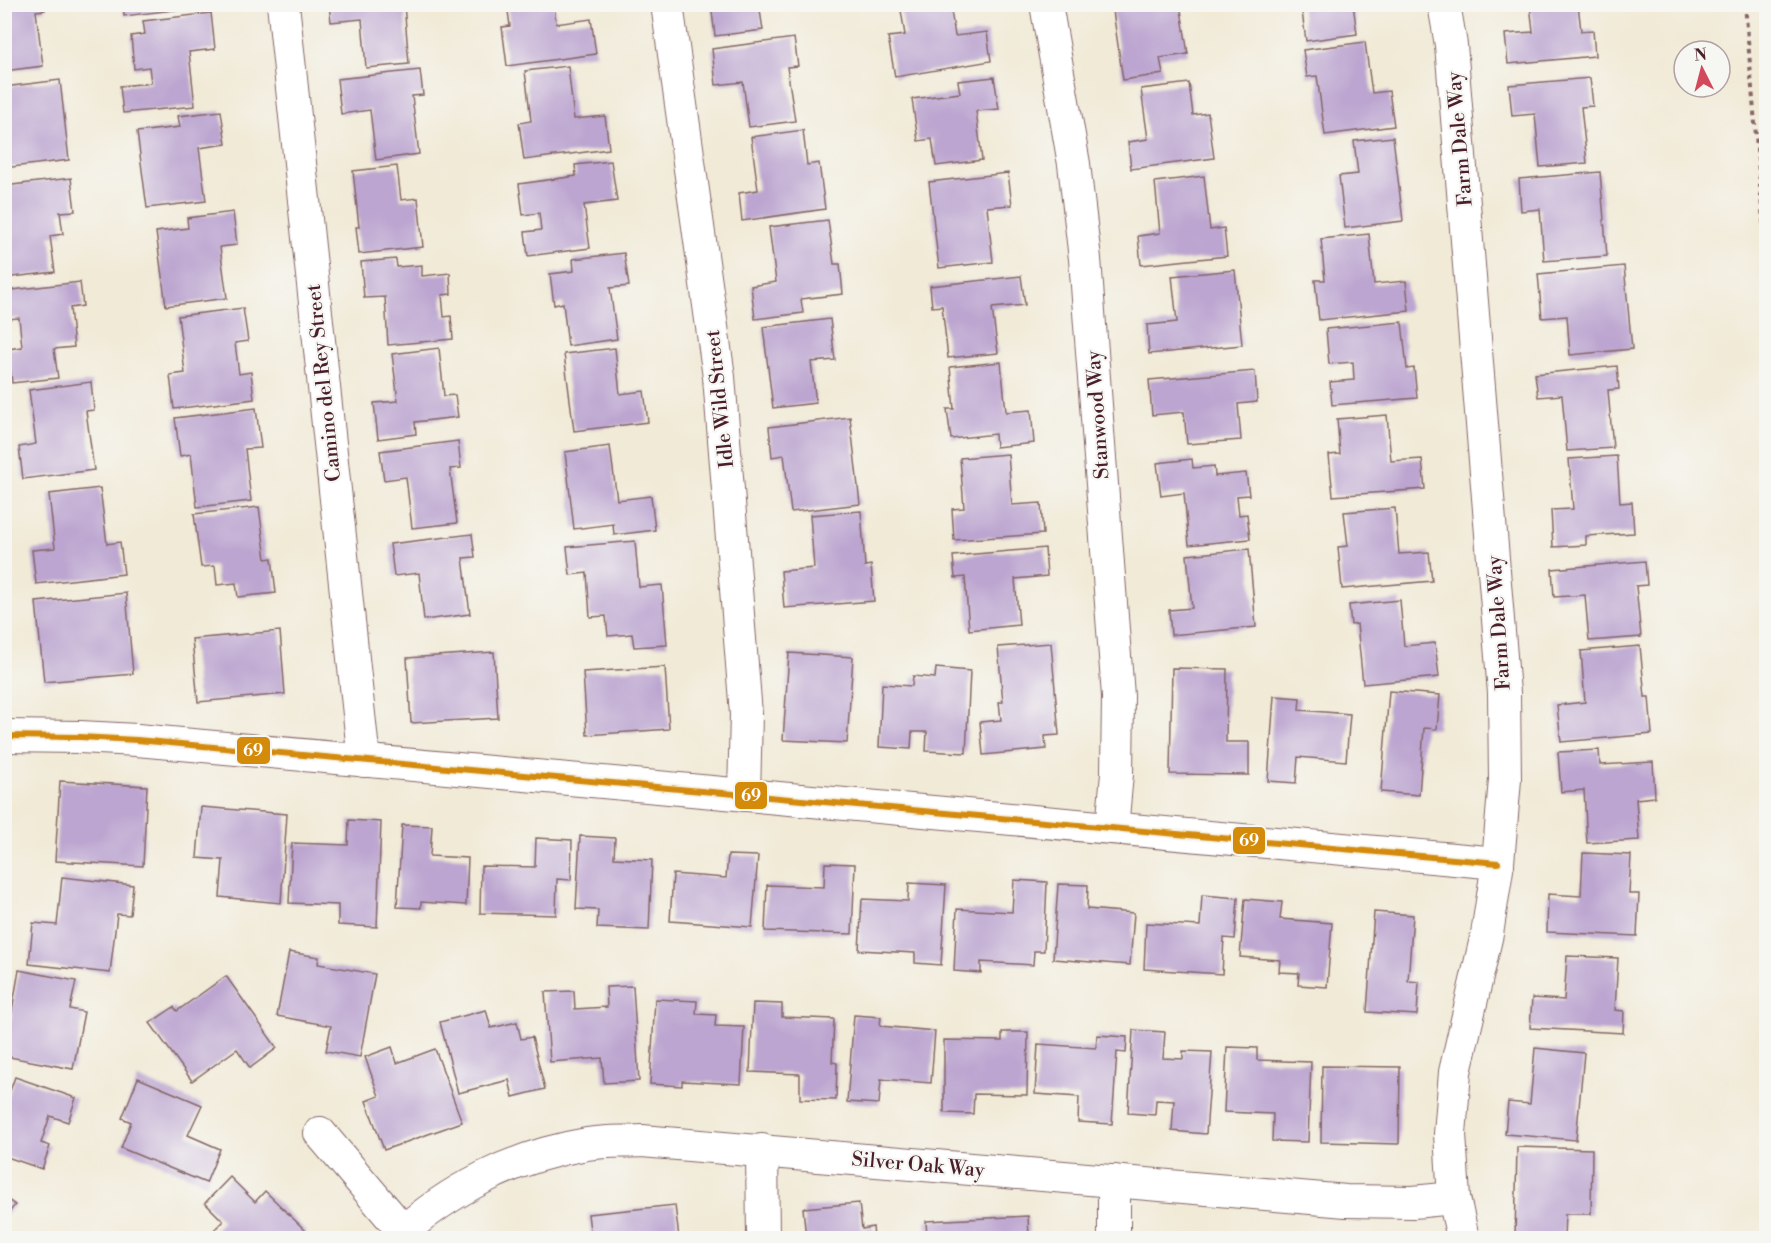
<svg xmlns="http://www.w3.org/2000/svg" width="1771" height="1243" viewBox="0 0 1771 1243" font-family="'Libre Bodoni',serif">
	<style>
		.building { fill: #bca5d0 }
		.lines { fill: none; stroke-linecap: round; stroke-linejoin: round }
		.minor-casing { stroke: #846667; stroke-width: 34 }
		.path { stroke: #846667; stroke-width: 4; stroke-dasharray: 4.5 4.5; stroke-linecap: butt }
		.minor { stroke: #fff; stroke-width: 32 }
		.bus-1-casing { stroke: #f6f6f2; stroke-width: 10 }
		.bus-1 { stroke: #d48b09; stroke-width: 6 }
		.labels { text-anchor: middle; stroke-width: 4.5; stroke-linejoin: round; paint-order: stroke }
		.street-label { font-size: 20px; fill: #4a1f2b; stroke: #f6f6f2 }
		.line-badge { stroke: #f6f6f2; stroke-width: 2 }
		.badge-label { font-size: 16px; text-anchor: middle; font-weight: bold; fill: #fff }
	</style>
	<rect width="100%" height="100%" fill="#f6f6f2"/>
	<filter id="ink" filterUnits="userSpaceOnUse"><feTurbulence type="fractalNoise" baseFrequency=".0167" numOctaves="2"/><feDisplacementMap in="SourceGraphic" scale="12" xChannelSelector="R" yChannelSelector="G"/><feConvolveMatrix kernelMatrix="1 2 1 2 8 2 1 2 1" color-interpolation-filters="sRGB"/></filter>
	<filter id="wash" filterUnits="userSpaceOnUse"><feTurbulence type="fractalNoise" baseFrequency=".008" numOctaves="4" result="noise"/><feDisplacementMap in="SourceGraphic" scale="24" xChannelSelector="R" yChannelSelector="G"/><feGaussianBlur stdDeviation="1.35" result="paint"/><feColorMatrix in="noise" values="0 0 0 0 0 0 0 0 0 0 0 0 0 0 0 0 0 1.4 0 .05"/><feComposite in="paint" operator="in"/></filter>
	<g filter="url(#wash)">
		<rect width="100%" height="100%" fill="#f1ead7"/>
		<g id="blocks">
			<!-- building -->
			<g class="building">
				<path d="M4,4h40l1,6 -9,1 7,55 -39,5z"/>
				<path d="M123,4h75v3l-74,9z"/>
				<path d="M329,4h75l5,60 -43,4 -4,-49 -31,3z"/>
				<path d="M507,4h47l2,20 35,-5 5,35 -89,12 -5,-39 8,-1z"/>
				<path d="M711,4h48l4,26 -48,6z"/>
				<path d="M900,4h50l5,32 32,-4 4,29 -96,16 -7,-40 17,-2z"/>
				<path d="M1112,4h68l8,50 -28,4 3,16 -40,6z"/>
				<path d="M1301,4h52l4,30 -51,7z"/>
				<path d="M1530,4h48l3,27 12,-1 2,26 -87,8 -3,-30 28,-2z"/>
				<path d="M211,13l4,36 -26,3 6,54 -72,7 -3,-27 31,-3 -2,-16 -15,2 -3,-33 14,-2 -2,-13z"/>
				<path d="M794,38l4,28 -11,1 8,54 -46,6 -6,-45 -27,3 -4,-36z"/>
				<path d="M1365,42l7,51 17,-2 5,35 -69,9 -8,-59 -10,1 -4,-27z"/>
				<path d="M568,66l6,53 31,-3 4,33 -85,11 -5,-37 12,-2 -6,-50z"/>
				<path d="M420,70l3,25 -11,1 7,58 -43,6 -6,-50 -29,4 -4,-35z"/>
				<path d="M994,77l5,32 -23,2 6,49 -46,6 -4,-27 -14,2 -6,-42 48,-6 -2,-12z"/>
				<path d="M1590,78l3,28 -12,1 6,56 -47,4 -5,-53 -23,2 -3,-31z"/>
				<path d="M60,80l9,80 -65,8v-81z"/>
				<path d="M1189,83l4,32 15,-2 6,45 -83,11 -3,-27 20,-3 -7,-50z"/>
				<path d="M221,111l5,33 -27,4 7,53 -59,7 -10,-76 43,-5 -2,-11z"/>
				<path d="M803,130l4,35 12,-2 6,46 -83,12 -3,-28 19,-3 -7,-53z"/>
				<path d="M1393,137l10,84 -58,7 -6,-52 19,-2 -4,-33z"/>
				<path d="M611,161l6,40 -33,4 6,43 -62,8 -3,-24 16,-2 -2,-17 -16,2 -4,-31 57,-8 -1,-11z"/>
				<path d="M397,166l4,34 17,-2 5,49 -64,7 -3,-27h3l-6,-56z"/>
				<path d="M1600,172l7,84 -63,5 -4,-52 -19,2 -2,-32z"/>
				<path d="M1008,173l4,32 -25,2 6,55 -54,6 -10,-86z"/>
				<path d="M1204,176l6,54 14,-2 3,28 -86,9 -3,-29 22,-3 -5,-51z"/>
				<path d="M71,178l4,33 -15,1 3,22 -13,2 5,36 -51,6v-92z"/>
				<path d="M233,212l4,33 -17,2 7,51 -61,8 -10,-74 32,-4 -1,-10z"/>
				<path d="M828,220l6,44h6l3,30 -42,5 2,14 -48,6 -4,-33 25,-4 -7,-55z"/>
				<path d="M1369,234l5,50 32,-3 3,30 -90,9 -4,-40h10l-4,-41z"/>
				<path d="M624,253l5,33 -19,2 7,51 -49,7 -5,-43 -9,2 -4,-31 24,-3 -1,-12z"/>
				<path d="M396,259l1,8 25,-2v11l28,-3 1,21 -9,1 2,22 7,-1 2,23 -65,6 -3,-48 -21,1 -3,-36z"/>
				<path d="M1624,266l8,83 -62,6 -3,-39 -25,2 -4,-44z"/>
				<path d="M1235,270l7,75 -93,9 -2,-29 30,-3 -5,-46z"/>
				<path d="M1021,276l4,29 -33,3 6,45 -50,5 -6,-52 -10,1 -2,-21z"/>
				<path d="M80,282l3,24 -13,2 4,39 -20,2 4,29 -46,5 -4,-34 14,-2 -3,-29 -12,1 -3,-28z"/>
				<path d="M243,308l5,33 -13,2 4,31 12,-2 3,27 -80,10 -4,-34 15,-2 -7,-57z"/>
				<path d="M830,319l5,41 -24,2 5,41 -43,5 -10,-81z"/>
				<path d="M1402,322l5,47 7,-1 3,30 -85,7 -2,-23 24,-2 -1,-18 -24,2 -3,-35z"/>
				<path d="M439,348l5,48 11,-1 3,22 -43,5 1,12 -38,5 -4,-36 24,-2 -6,-47z"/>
				<path d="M615,348l5,46 24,-3 4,31 -74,9 -10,-77z"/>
				<path d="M1001,362l5,50 25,-2 3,33 -38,4 -1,-13 -44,5 -4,-30h7l-4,-42z"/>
				<path d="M1617,366l2,23 -11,1 5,58 -46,3 -5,-56 -24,2 -3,-23z"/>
				<path d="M1255,371l2,31 -19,2 3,36 -54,4 -3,-32 -32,3 -3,-35z"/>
				<path d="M91,382l3,28 -8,1 8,59 -71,9 -4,-32 17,-3 -7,-54z"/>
				<path d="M256,408l5,40 -16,1 6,52 -54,6 -6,-53 -11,2 -5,-38z"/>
				<path d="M1387,415l4,46 31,-2 3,30 -92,7 -4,-41 11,-1 -3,-35z"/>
				<path d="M850,417l10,87 -69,8 -7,-57 -12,2 -3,-30z"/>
				<path d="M458,441l3,27 -11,1 7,54 -45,5 -6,-51 -22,3 -4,-29z"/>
				<path d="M610,446l7,54 34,-4 4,34 -41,5 -1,-11 -39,5 -9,-77z"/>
				<path d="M1008,454l4,51 29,-2 2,31 -89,6 -2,-31 12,-1 -4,-50z"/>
				<path d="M1617,456l3,47 12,-1 2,31 -48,3v9l-33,2 -2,-37 22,-1 -4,-50z"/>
				<path d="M1192,459l1,9 21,-2 1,10 31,-3 3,22 -12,1 2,19 8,-1 3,25 -61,6 -5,-52 -23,3 -4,-33z"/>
				<path d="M100,488l7,56 13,-2 4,32 -88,10 -4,-34 23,-2 -6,-54z"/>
				<path d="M259,507l7,52 6,-1 4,35 -38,4 -2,-14 -19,2 -2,-19 -14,1 -7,-53z"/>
				<path d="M1395,508l4,46 30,-2 3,29 -90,8 -4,-42 10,-1 -4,-34z"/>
				<path d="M861,511l4,55 6,-1 3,36 -90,7 -3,-37 33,-3 -4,-53z"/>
				<path d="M472,534l3,23 -12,1 7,56 -46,6 -5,-47 -25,3 -4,-32z"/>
				<path d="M635,541l4,46 23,-2 5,60 -33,2 -2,-13 -24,2 -2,-20 -16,1 -3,-44 -17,2 -3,-28z"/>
				<path d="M1045,548l2,28 -32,3 4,46 -50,5 -4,-53 -10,1 -2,-22z"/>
				<path d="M1249,549l7,78 -85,8 -2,-25 23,-2 -5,-53z"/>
				<path d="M1645,561l2,24 -11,1 5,51 -52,4 -4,-46 -31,2 -2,-28z"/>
				<path d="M126,593l7,81 -89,8 -8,-80z"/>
				<path d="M1400,600l4,46 31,-3 4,34 -76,7 -6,-60 -6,1 -2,-20z"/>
				<path d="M280,631l5,63 -87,8 -6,-63z"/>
				<path d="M1051,643l8,92 -14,1 1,13 -63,6 -3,-33 21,-2 -2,-18h4l-5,-55z"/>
				<path d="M1640,646l5,51h4l3,37 -91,8 -4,-37 28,-3 -4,-51z"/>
				<path d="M494,652l4,66 -87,5 -4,-65z"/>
				<path d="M789,653l64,4 -6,86 -64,-3z"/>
				<path d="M665,667l4,62 -82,6 -4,-63z"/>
				<path d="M936,668l34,3 -4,82 -40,-2 1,-19h-15l-1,17 -32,-2 3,-63 30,2 1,-10 22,2z"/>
				<path d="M1172,668l55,1 -1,73h23v33l-79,-1z"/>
				<path d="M1389,691l51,4 -3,34 -13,-1 -5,67 -38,-3z"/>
				<path d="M1274,696l26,2 -1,12 51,4 -4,47 -48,-4 -2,26 -28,-2z"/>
				<path d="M1599,750l1,15 53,-3 2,35 -19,2 3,41 -52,3 -3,-53 -23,2 -3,-40z"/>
				<path d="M60,781l87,5 -4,80 -88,-5z"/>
				<path d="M201,807l86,7 -6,89 -61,-6 3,-37 -26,-2z"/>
				<path d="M349,820l32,2 -4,105 -39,-2v-20l-49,-2 3,-60 56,2z"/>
				<path d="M402,825l30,1 -2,30 38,2 -2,47 -45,-3v6l-24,-1z"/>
				<path d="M580,836l35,2 -1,20 38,2 -3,70 -52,-2 1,-18 -22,-1z"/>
				<path d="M536,838l36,2 -1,40 -14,-1 -1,36 -76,-2 1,-47 54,1z"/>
				<path d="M1583,853l48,2 -2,39h10l-2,42 -90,-4 1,-38 33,2z"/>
				<path d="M728,855l30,1 -6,71 -82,-6 3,-47 53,4z"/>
				<path d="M825,863l30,1 -3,70 -87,-3 2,-46 57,2z"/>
				<path d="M62,877l71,8 -3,30 -13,-1 -7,59 -81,-9 4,-41 24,2z"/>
				<path d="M1014,880l33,2 -3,69h-10l-1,14 -52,-3v11l-27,-2 3,-62 55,3z"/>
				<path d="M909,883l37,2 -5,80 -26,-2v-10l-56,-3 3,-51 46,2z"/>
				<path d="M1058,884l30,1 -1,24 47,4 -4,52 -77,-6z"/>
				<path d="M1202,895l36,3 -3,41 -11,-1 -2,36 -78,-5 2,-46 54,3z"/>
				<path d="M1245,899l37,3 -2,17 52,4 -5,64 -29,-2 1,-12 -20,-1 1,-12 -40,-3z"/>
				<path d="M1374,912l39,3 -5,66 11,1 -2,33 -50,-3z"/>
				<path d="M289,952l30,5 -1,7 57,10 -15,83 -34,-6 5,-25 -54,-10z"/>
				<path d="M1567,956l51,2 -3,52 9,1 -1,22 -93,-5 2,-30 32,2z"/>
				<path d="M19,970l57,11 -6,28 14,3 -11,57 -69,-13z"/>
				<path d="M226,976l51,72 -27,20 -13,-19 -45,32 -42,-58 24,-16 3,4z"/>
				<path d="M633,986l6,95 -35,2 -2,-25 -52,4 -5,-70 29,-1 1,18 32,-2 -1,-20z"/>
				<path d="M655,999l42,2 -1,13 20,1 -1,11 29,1 -3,57 -59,-3v5l-32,-2z"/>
				<path d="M753,1003l29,1v13l52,2 -2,43 5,1 -1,37 -36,-1v-25l-50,-2z"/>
				<path d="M486,1010l5,18 26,-6 4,17 11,-2 13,52 -32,8 -4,-17 -51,13 -18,-71z"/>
				<path d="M854,1015l27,2 -1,9 55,5 -4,52 -50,-4 -2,25 -32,-2z"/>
				<path d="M1133,1030l32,2 -2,26 20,1v-8l29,1 -6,82 -34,-3 2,-30 -18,-1 -1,15 -27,-2z"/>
				<path d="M1002,1032h26l-1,63 -53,-1 -1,20 -29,-1v-73l58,1z"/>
				<path d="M1097,1035l30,2 -1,16 -9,-1 -5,72 -34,-2 1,-25 -44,-3 3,-50 58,4z"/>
				<path d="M392,1047l5,16 38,-14 27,73 -78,28 -18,-49 13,-5 -14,-39z"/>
				<path d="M1227,1047l30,1v12l54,2 -3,80 -36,-1 1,-27 -49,-2z"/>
				<path d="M1535,1048l49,5 -8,87 -71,-6 3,-32 22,2z"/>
				<path d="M1322,1066l78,1 -1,77 -78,-2z"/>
				<path d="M15,1077l61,21 -8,24 -18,-6 -9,27 9,3 -8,23 -38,-13v-49z"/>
				<path d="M138,1078l64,27 -14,30 32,14 -14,34 -85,-35 10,-26 -9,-4z"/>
				<path d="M1517,1147l75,2 -1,65h-26l-1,24h-49z"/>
				<path d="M230,1177l25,25 10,-11 41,40 -7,7h-93l17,-17 -18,-18z"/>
				<path d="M4,1197l11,8 -11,14z"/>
				<path d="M859,1203l3,26 11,-2 1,11h-68l-3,-30z"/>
				<path d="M675,1205l4,33h-88l-3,-24z"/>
				<path d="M1028,1216l1,22h-102l-1,-17z"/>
			</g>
		</g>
	</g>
	<g filter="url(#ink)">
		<use href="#blocks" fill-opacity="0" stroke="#846667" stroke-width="1.5"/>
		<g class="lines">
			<!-- minor casing -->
			<g class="minor-casing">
				<g id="minor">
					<path d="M283,4l81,757"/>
					<path d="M667,4l52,373 27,337 -2,81"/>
					<path d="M1046,4l28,160 11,95 33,437 -1,78 -5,54"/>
					<path d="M1444,4l7,41 53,648 1,86 -7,84 -11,71 -32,138 -5,62 4,64 9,40"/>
					<path d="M4,736l76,1 57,3 1361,123"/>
					<path d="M320,1133l83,98"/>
					<path d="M762,1150l1,88"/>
					<path d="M396,1238c53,-49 119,-82 191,-94 18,-3 37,-2 55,-3l704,60 67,1 41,-4"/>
					<path d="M1114,1238v-57"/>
				</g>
			</g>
			<!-- path -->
			<path class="path" d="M1745,4l21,252"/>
			<!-- minor -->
			<use href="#minor" class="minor"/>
			<!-- bus-1 casing -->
			<g class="bus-1-casing">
				<path id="bus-1" d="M4,736l76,1 57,3 1361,123"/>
			</g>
			<!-- bus-1 -->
			<use href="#bus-1" class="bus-1"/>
		</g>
	</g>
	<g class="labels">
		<!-- street labels -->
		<g class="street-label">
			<text transform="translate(1459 139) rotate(-95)" y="7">Farm Dale Way</text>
			<text transform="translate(323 383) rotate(-96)" y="7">Camino del Rey Street</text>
			<text transform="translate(719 399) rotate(-96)" y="7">Idle Wild Street</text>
			<text transform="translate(1097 415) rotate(-94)" y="7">Stanwood Way</text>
			<text transform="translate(1498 623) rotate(-94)" y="7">Farm Dale Way</text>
			<text transform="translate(918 1164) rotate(5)" y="7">Silver Oak Way</text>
		</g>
	</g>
	<g class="line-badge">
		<rect x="236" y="736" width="35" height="29" rx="6" fill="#d48b09"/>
		<rect x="734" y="781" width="34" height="29" rx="6" fill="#d48b09"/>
		<rect x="1232" y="826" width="34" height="29" rx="6" fill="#d48b09"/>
	</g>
	<g class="badge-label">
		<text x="253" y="756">69</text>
		<text x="751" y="801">69</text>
		<text x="1249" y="846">69</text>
	</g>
	<!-- margin -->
	<rect width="1771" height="1243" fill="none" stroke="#f6f6f2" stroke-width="24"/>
	<!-- north arrow -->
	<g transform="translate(1702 69) rotate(354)"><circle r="28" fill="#f6f6f2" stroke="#b1a0a2" stroke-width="1.5"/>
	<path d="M0-4.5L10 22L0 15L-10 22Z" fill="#d1495b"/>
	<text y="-9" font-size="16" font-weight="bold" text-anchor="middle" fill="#4a1f2b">N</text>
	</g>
</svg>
